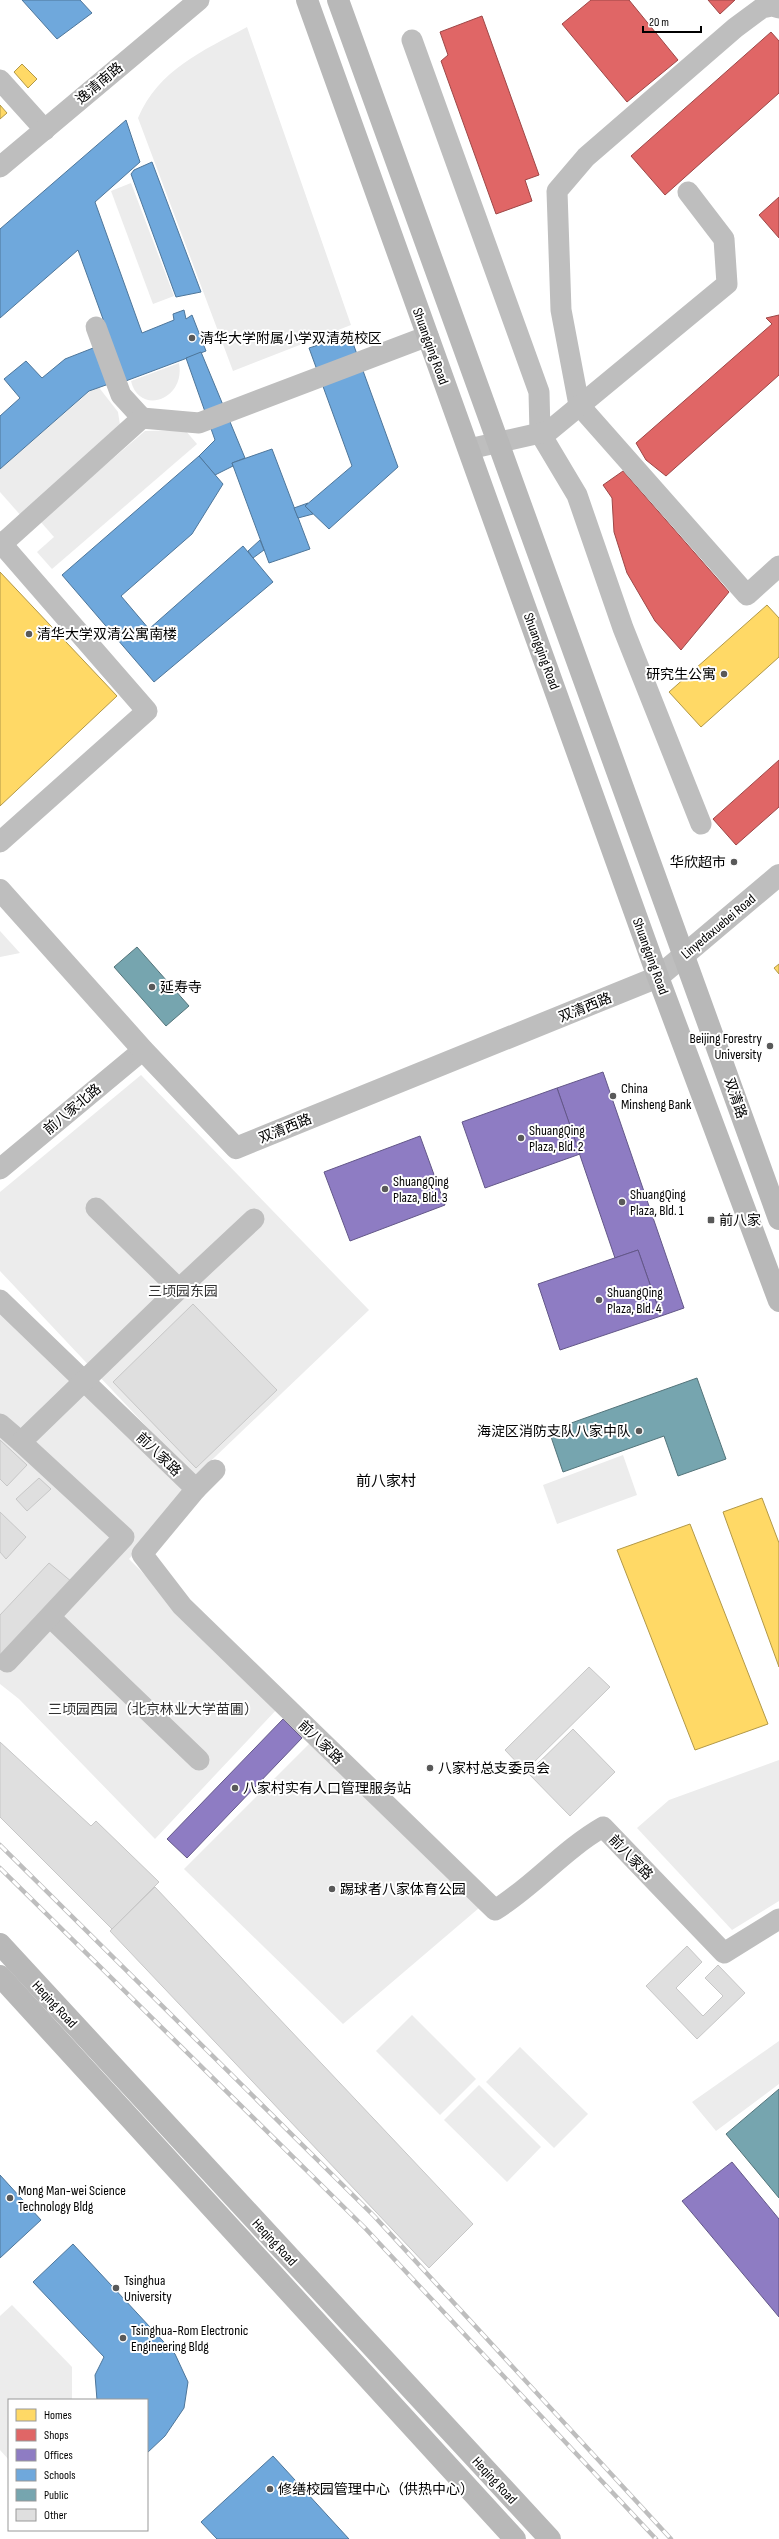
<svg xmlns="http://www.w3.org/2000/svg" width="779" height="2539" viewBox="0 0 779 2539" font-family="'Sofia Sans Condensed','Noto Sans SC',sans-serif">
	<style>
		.green { fill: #ececec }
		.homes { fill: #ffd966; stroke: #b29847 }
		.shops { fill: #e06666; stroke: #9d4747 }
		.offices { fill: #8e7cc3; stroke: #635788 }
		.schools { fill: #6fa8dc; stroke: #4e769a }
		.public { fill: #76a5af; stroke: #53747a }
		.building { fill: #dfdfdf; stroke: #c7c7c7 }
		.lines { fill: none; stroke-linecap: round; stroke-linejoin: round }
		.minor { stroke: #bebebe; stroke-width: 21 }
		.tertiary { stroke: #bebebe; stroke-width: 22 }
		.secondary { stroke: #b8b8b8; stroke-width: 22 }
		.rail-casing { stroke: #bebebe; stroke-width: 4.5 }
		.rail { stroke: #fff; stroke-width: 3; stroke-dasharray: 9; stroke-linecap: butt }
		.poi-dot { fill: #595959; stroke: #fff; stroke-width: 1.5 }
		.labels { text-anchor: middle; stroke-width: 4; stroke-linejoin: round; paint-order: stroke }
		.street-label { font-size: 14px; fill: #000; stroke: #fff }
		.poi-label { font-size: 14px; fill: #000; stroke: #fff; text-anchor: start }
		.park-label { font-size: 14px; fill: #333; stroke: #fff }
		.neighbourhood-label { font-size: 15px; fill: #000; stroke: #fff }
	</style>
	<rect width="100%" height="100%" fill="#fff"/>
	<!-- green -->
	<g class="green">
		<path d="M247,27l104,298 -118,46 -95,-253c21,-49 65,-67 109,-91z"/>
		<path d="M131,183l43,113 -21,8 -42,-113z"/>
		<path d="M179,363c7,37 -40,53 -48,18z"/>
		<path d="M97,385l21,27 2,13 -97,93 -23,-26v-23z"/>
		<path d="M185,430l12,14 -145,125 -15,-17 17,-15 -14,-16 105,-90z"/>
		<path d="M0,931l20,22 -20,4z"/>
		<path d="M141,1075l228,235 -175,167 -194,-206v-79z"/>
		<path d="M0,1311l188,181 -59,67 149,149 -123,131 -136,-140 -19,-15z"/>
		<path d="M623,1455l14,40 -80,29 -14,-39z"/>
		<path d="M312,1741l167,167 -136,116 -159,-155z"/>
		<path d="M779,1760v141l-47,29 -95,-102 32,-28z"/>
		<path d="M412,2015l64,64 -36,36 -64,-64z"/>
		<path d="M779,2041v43l-63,47 -24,-29z"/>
		<path d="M520,2047l68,67 -34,34 -68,-66z"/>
		<path d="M479,2085l62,62 -34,35 -63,-62z"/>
		<path d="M12,2305l60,62v33h-63v60l-9,-10v-134z"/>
	</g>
	<!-- homes -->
	<g class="homes">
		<path d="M22,64l15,15 -9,9 -14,-16z"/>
		<path d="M0,105l7,8 -7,6z"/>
		<path d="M0,572l117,124 -117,110z"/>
		<path d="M767,605l12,13v39l-78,70 -32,-35z"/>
		<path d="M779,964v10l-5,-6z"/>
		<path d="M762,1498l17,45v124l-56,-155z"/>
		<path d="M690,1524l78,200 -73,26 -78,-200z"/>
	</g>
	<!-- shops -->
	<g class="shops">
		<path d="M591,0h38l49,60 -51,42 -65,-78z"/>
		<path d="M708,0h27l-15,14z"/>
		<path d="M482,16l57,159 -14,5 7,21 -36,13 -55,-153 7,-6 -8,-23z"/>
		<path d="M771,32l8,9v52l-114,102 -34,-39z"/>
		<path d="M779,197v41l-20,-23z"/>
		<path d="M779,315v60l-113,101 -20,-16 -10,-17 136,-119 -6,-6z"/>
		<path d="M623,471l106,121 -48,58 -26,-29 -28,-48 -13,-41 -2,-34 -9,-13z"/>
		<path d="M779,760v47l-43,38 -23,-26z"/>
	</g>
	<!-- offices -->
	<g class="offices">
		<path d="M603,1072l81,236 -23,8 -23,-66 -23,8 -58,-170z"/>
		<path d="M557,1088l23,66 -95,34 -23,-66z"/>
		<path d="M420,1136l25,69 -95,36 -26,-69z"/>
		<path d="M638,1250l23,66 -101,34 -22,-66z"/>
		<path d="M283,1719l19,19 -115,120 -20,-19z"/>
		<path d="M732,2162l47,57v98l-97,-116z"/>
	</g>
	<!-- schools -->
	<g class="schools">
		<path d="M22,0h58l12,13 -35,26z"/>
		<path d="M126,120l14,42 -45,40 47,131 32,-13 -1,-6 11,-4 2,9 6,-4 14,36 -83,31v-3l-34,12 -89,78v-53l20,-18 -16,-19 22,-18 16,17 23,-19 46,-18 -33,-91 -78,68v-89z"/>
		<path d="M152,162l49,130 -25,5 -45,-123 3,-4z"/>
		<path d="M350,335l48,132 -69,62 -24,-23 47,-40 -43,-118z"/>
		<path d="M201,352l44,106 -13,5 1,3 -18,9 -16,-19 16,-16 -29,-82z"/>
		<path d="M272,449l38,100 -41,14 -37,-100z"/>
		<path d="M199,456l24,28 -31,50 -71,62 28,33 94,-83 30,36 -119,100 -92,-107z"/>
		<path d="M308,503l-3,3 8,8 -15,4 -4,-10z"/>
		<path d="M260,540l4,10 -11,8 -5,-7z"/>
		<path d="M0,2175l41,45 -41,38z"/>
		<path d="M73,2244l102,110 13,28 -4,26 -19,28 -18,17v-53h-50l-2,-25 9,-18 -71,-75z"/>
		<path d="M273,2456l76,83h-132l-16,-17z"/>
	</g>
	<!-- public -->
	<g class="public">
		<path d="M137,947l52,59 -23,20 -52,-59z"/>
		<path d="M697,1378l29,81 -48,17 -14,-40 -101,36 -14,-41z"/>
		<path d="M779,2089v109l-53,-64z"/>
	</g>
	<!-- building -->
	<g class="building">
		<path d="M193,1304l84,86 -81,78 -83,-86z"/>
		<path d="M0,1440l27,25 -20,21 -7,-7z"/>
		<path d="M39,1478l12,11 -24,22 -11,-12z"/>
		<path d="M0,1512l26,25 -20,22 -6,-7z"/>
		<path d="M49,1563l23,19 -72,78v-45z"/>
		<path d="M589,1667l21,20 -85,84 -20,-21z"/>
		<path d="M573,1729l42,43 -45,44 -42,-43z"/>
		<path d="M0,1742l91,84 5,-5 63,61 -47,47 -112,-112z"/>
		<path d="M155,1887l318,337 -44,44 -319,-337z"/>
		<path d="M687,1946l15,16 -26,26 27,28 20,-20 -18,-18 13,-13 27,28 -48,46 -51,-53z"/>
	</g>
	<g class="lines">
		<!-- minor -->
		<g class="minor">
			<path d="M779,8l-7,-2 -10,2 -27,20 -149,129 -29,34 4,119 18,95 168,190 32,-29"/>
			<path d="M412,40l127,352 1,41 37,62 46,133 78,196"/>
			<path d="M0,80l45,50"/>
			<path d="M0,167l199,-167"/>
			<path d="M96,327l25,68 21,23"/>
			<path d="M469,449l80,-18 178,-147 -3,-45 -36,-47"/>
			<path d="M0,542l147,169 -147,131"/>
			<path d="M2,544l140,-126 57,5 229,-87"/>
			<path d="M0,1169l143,-119"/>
			<path d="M179,1289l75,-70"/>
			<path d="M0,1300l196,189 -54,65 40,52 313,304c39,-24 68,-60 108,-83l121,126 55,-34"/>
			<path d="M0,1424l21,18"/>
			<path d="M196,1489l19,-19"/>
			<path d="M50,1617l149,143"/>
			<path d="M7,1662l117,-125 -103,-95 158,-153 -83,-81"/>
		</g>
		<!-- tertiary -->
		<path class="tertiary" d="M0,890l143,160 93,98 422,-171 121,-102"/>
		<!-- secondary -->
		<g class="secondary">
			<path d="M307,0l351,977 121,324"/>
			<path d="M338,0c144,408 297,812 441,1219"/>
			<path d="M0,1944l550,595"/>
			<path d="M0,1976l515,563"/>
		</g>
		<!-- rail casing -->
		<g class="rail-casing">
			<g id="rail">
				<path d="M0,1845l374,371 297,323"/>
				<path d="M0,1868l365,360 291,311"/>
			</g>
		</g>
		<!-- rail -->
		<use href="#rail" class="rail"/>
	</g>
	<!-- markers -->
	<g class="poi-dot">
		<circle cx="192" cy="338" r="4"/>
		<circle cx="29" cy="634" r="4"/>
		<circle cx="724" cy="674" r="4"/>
		<circle cx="734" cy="862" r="4"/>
		<circle cx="152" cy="987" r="4"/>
		<circle cx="770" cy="1046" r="4"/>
		<circle cx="613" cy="1096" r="4"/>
		<circle cx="521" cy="1138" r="4"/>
		<circle cx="385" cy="1189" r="4"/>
		<circle cx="622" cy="1202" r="4"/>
		<rect x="707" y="1216" width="8" height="8" rx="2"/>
		<circle cx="599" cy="1300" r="4"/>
		<circle cx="639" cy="1431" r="4"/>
		<circle cx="430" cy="1768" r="4"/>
		<circle cx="235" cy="1788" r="4"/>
		<circle cx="332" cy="1889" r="4"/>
		<circle cx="10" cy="2198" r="4"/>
		<circle cx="116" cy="2288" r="4"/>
		<circle cx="123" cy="2338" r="4"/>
		<circle cx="270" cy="2489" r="4"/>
	</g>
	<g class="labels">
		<!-- street labels -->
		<g class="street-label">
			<text transform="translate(99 83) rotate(-40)" y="5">逸清南路</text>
			<text transform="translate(431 346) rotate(70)" y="5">Shuangqing Road</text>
			<text transform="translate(542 651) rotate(70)" y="5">Shuangqing Road</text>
			<text transform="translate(718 926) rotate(-40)" y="5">Linyedaxuebei Road</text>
			<text transform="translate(651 956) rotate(70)" y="5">Shuangqing Road</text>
			<text transform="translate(585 1007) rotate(-22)" y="5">双清西路</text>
			<text transform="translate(736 1098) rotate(71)" y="5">双清路</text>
			<text transform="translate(72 1109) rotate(-40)" y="5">前八家北路</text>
			<text transform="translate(285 1128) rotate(-22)" y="5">双清西路</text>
			<text transform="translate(159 1454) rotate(44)" y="5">前八家路</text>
			<text transform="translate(321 1742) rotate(44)" y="5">前八家路</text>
			<text transform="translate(631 1857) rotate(46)" y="5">前八家路</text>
			<text transform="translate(55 2004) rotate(47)" y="5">Heqing Road</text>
			<text transform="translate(275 2242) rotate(47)" y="5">Heqing Road</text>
			<text transform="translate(495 2480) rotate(47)" y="5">Heqing Road</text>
		</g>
		<!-- poi labels -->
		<g class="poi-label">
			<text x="200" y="343">清华大学附属小学双清苑校区</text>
			<text x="37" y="639">清华大学双清公寓南楼</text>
			<text x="716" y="679" text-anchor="end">研究生公寓</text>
			<text x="726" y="867" text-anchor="end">华欣超市</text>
			<text x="160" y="992">延寿寺</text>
			<text x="762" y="1043" text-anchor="end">Beijing Forestry<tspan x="762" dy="16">University</tspan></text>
			<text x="621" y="1093">China<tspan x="621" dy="16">Minsheng Bank</tspan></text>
			<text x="529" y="1135">ShuangQing<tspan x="529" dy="16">Plaza, Bld. 2</tspan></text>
			<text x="393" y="1186">ShuangQing<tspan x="393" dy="16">Plaza, Bld. 3</tspan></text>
			<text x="630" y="1199">ShuangQing<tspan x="630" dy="16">Plaza, Bld. 1</tspan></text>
			<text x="719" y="1225">前八家</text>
			<text x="607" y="1297">ShuangQing<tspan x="607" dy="16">Plaza, Bld. 4</tspan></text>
			<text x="631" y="1436" text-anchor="end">海淀区消防支队八家中队</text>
			<text x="438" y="1773">八家村总支委员会</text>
			<text x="243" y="1793">八家村实有人口管理服务站</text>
			<text x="340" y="1894">踢球者八家体育公园</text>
			<text x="18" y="2195">Mong Man-wei Science<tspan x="18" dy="16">Technology Bldg</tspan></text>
			<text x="124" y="2285">Tsinghua<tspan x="124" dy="16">University</tspan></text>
			<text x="131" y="2335">Tsinghua-Rom Electronic<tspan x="131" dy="16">Engineering Bldg</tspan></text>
			<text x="278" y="2494">修缮校园管理中心（供热中心）</text>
		</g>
		<!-- park labels -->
		<g class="park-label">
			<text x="183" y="1296">三顷园东园</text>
			<text x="153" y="1714">三顷园西园（北京林业大学苗圃）</text>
		</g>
		<!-- neighbourhood labels -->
		<g class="neighbourhood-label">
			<text x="386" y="1486">前八家村</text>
		</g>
	</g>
	<!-- legend -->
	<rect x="8" y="2399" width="140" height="132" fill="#ffffff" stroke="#999999"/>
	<rect x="16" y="2409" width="20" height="12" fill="#ffd966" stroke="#999999"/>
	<text x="44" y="2419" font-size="12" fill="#000000">Homes</text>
	<rect x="16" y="2429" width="20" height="12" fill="#e06666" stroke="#999999"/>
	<text x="44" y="2439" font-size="12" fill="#000000">Shops</text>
	<rect x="16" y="2449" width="20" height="12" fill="#8e7cc3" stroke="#999999"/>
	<text x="44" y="2459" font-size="12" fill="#000000">Offices</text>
	<rect x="16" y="2469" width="20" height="12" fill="#6fa8dc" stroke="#999999"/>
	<text x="44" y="2479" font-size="12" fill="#000000">Schools</text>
	<rect x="16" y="2489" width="20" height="12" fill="#76a5af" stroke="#999999"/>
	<text x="44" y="2499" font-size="12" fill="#000000">Public</text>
	<rect x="16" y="2509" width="20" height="12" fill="#dfdfdf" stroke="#999999"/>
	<text x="44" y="2519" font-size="12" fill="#000000">Other</text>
	<!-- scale -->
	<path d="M643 26v6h58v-6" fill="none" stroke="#000000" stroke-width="2"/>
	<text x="649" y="26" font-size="12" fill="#000000" stroke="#ffffff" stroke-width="3" paint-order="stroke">20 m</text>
</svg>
